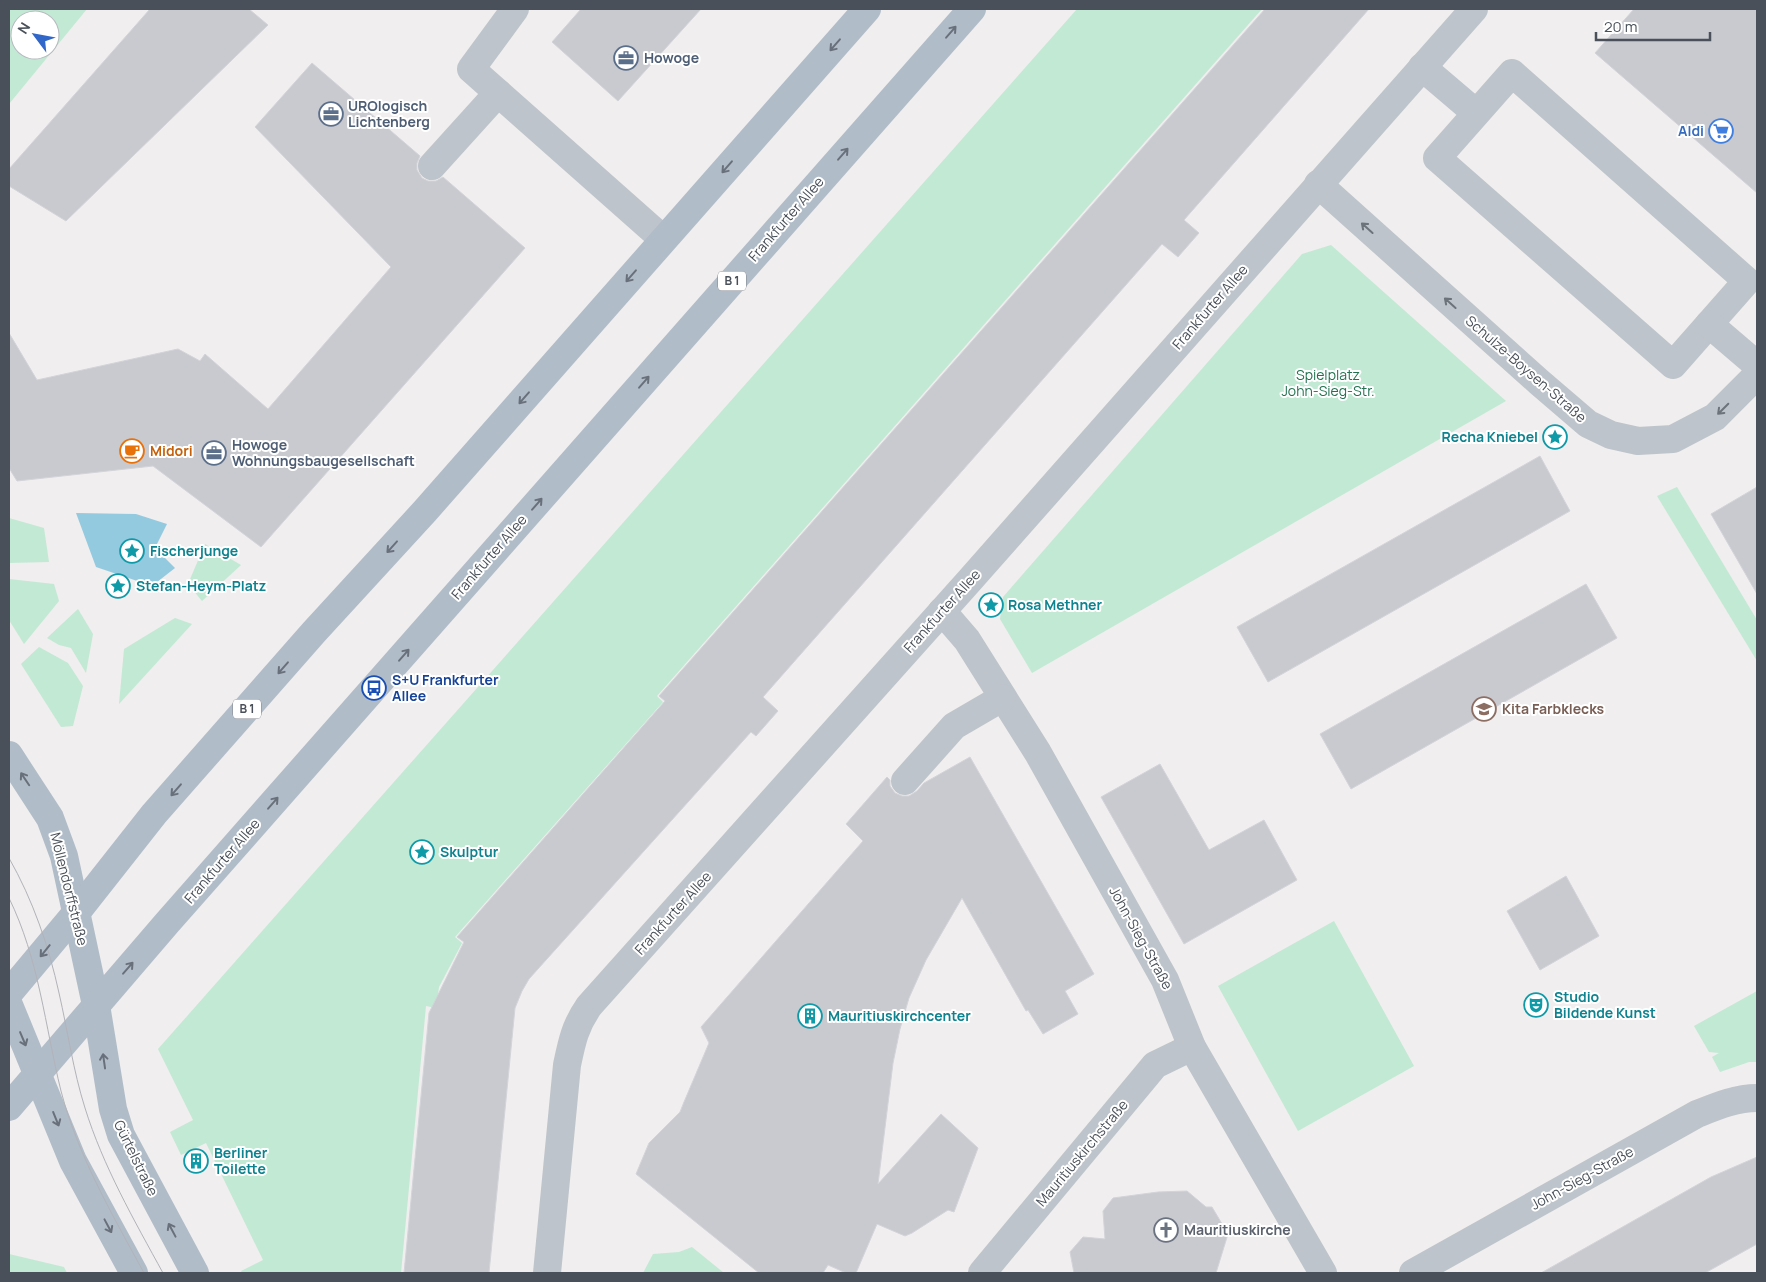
<svg xmlns="http://www.w3.org/2000/svg" width="1766" height="1282" viewBox="0 0 1766 1282" font-family="Manrope,sans-serif">
	<style>
		.green { fill: #c2e9d4; fill-rule: evenodd }
		.water { fill: #94cae0 }
		.building { fill: #c9cad0; stroke: #d3d4d9 }
		.lines { fill: none; stroke-linecap: round; stroke-linejoin: round }
		.minor { stroke: #bec4cb; stroke-width: 28 }
		.major { stroke: #b1bcc9; stroke-width: 28 }
		.tram { stroke: #b1b3b8; stroke-width: 1 }
		.oneway { stroke: #68707b }
		.oneway2 { stroke: #6c737b }
		.labels { text-anchor: middle; stroke-width: 4; stroke-linejoin: round; paint-order: stroke }
		.shield { fill: #fff; stroke: #80848b; stroke-width: 1 }
		.shield-label { font-size: 12px; font-weight: bold; fill: #495059 }
		.service-label { font-size: 14px; font-weight: bold; fill: #4e5e75; stroke: #fff; text-anchor: start }
		.shop-label { font-size: 14px; font-weight: bold; fill: #366cbe; stroke: #fff; text-anchor: end }
		.street-label { font-size: 14px; fill: #495059; stroke: #fff }
		.park-label { font-size: 14px; fill: #237150; stroke: #fff }
		.culture-label { font-size: 14px; font-weight: bold; fill: #0d838f; stroke: #fff; text-anchor: start }
		.food-label { font-size: 14px; font-weight: bold; fill: #c56008; stroke: #fff; text-anchor: start }
		.transit-label { font-size: 14px; font-weight: bold; fill: #164399; stroke: #fff; text-anchor: start }
		.education-label { font-size: 14px; font-weight: bold; fill: #785e54; stroke: #fff; text-anchor: start }
		.worship-label { font-size: 14px; font-weight: bold; fill: #5b616d; stroke: #fff; text-anchor: start }
	</style>
	<rect width="100%" height="100%" fill="#f0eeee"/>
	<!-- green -->
	<g class="green">
		<path d="M9,9h78l-78,95zM20,20h30v30h-30z"/>
		<path d="M1077,9h185l-605,687 6,6 -208,235 7,6 -23,44 -3,21 -10,-2 -25,267h-159l-1,-2 22,-11 -57,-117 -25,12 -11,-23 23,-12 -35,-71z"/>
		<path d="M1331,245l175,156 -474,272 -32,-54 3,-22 299,-343z"/>
		<path d="M1677,487l80,133v41l-100,-165z"/>
		<path d="M9,518l35,10 5,34 -40,1z"/>
		<path d="M205,544l36,21 -39,36 -14,-17z"/>
		<path d="M9,579l45,5 5,17 -35,43 -15,-24z"/>
		<path d="M78,609l15,25 -7,39 -15,-25 -12,-3 -12,-7z"/>
		<path d="M175,618l17,6 -73,80 5,-55z"/>
		<path d="M39,647l29,16 15,23 -10,40 -12,1 -40,-63z"/>
		<path d="M1334,921l80,145 -116,65 -80,-145z"/>
		<path d="M1757,991v71h-8l-29,10 -8,-15 7,-4 -10,-1 -15,-26z"/>
		<path d="M692,1247l32,26h-81l10,-19 26,-2z"/>
		<path d="M9,1254l55,13 3,6h-58z"/>
	</g>
	<!-- water -->
	<path class="water" d="M76,513l60,1 31,10 -12,24 20,20 -23,18 -56,-19z"/>
	<!-- building -->
	<g class="building">
		<path d="M150,9h99l19,16 -202,196 -57,-35v-17z"/>
		<path d="M581,9h120l-83,92 -66,-59z"/>
		<path d="M1265,9h104l-185,211 15,13 -21,24 -16,-13 -399,453 15,14 -22,25 -5,-4 -222,247 -7,12 -7,17 -26,265h-85l25,-260 35,-71 -7,-5 208,-236 -6,-5z"/>
		<path d="M1634,9h123v184l-162,-140z"/>
		<path d="M312,63l108,93 -3,7v7l5,8 6,3h8l7,-4 82,71 -264,299 -108,-81 -136,15 -8,-13v-135l28,47 141,-31 22,12 5,-7 63,55 123,-142 -136,-140z"/>
		<path d="M1540,456l30,55 -302,171 -31,-55z"/>
		<path d="M1757,487v107l-46,-80z"/>
		<path d="M1586,584l31,54 -266,151 -31,-55z"/>
		<path d="M970,757l124,217 -29,17 13,23 -35,20 -15,-24 -2,1 -64,-113 -36,62 -17,38 -9,31 -7,34 -15,121 63,-70 37,34 -24,64 -6,-2 -36,23 -7,3 -28,-12 -21,49h-10l-18,-8 -5,8h-64l-123,-99 13,-31 31,-31 4,-10 25,-59 -8,-16 162,-186 -17,-17 41,-47 3,3v6l5,7 7,3h7l8,-5 7,-8z"/>
		<path d="M1160,764l49,86 55,-30 33,60 -113,64 -83,-147z"/>
		<path d="M1566,876l33,60 -59,34 -33,-59z"/>
		<path d="M1757,1157v87l-52,29h-164l170,-96z"/>
		<path d="M1187,1191l19,16h6l16,27 -12,39h-142l-4,-21 13,-15 22,2 -2,-28 10,-13 45,-6z"/>
	</g>
	<g class="lines">
		<!-- minor -->
		<g class="minor">
			<path d="M515,9l-44,60 192,170"/>
			<path d="M1422,67l54,46"/>
			<path d="M1512,73l235,208 -74,84 -236,-207z"/>
			<path d="M432,166l66,-73"/>
			<path d="M1318,184l221,198 49,42 23,11 27,6 35,-2 42,-22 42,-42"/>
			<path d="M1709,324l48,41"/>
			<path d="M942,611l25,29 71,113 127,227 27,67 131,226"/>
			<path d="M905,781l49,-55 48,-28"/>
			<path d="M547,1273l20,-208c5,-24 8,-39 22,-59l381,-426 504,-571"/>
			<path d="M982,1273l173,-208 37,-18"/>
			<path d="M1413,1273l284,-159c20,-8 39,-16 60,-16"/>
		</g>
		<!-- major -->
		<g class="major">
			<path d="M9,755l41,63 14,38 32,149 17,104 8,26 74,138"/>
			<path d="M9,993l67,-80 78,-99 160,-182 111,-121 442,-502"/>
			<path d="M9,1005l64,156 61,112"/>
			<path d="M9,1107l158,-184 805,-914"/>
		</g>
		<!-- tram -->
		<g class="tram">
			<path d="M9,858c24,42 40,89 50,135 9,39 14,77 26,115 18,58 49,112 78,165"/>
			<path d="M9,898c30,61 36,128 52,193 17,65 51,123 83,182"/>
		</g>
	</g>
	<!-- one-way arrows -->
	<defs><path id="oneway-shaft" d="M-6 0H5M1.5-3L5.5 0L1.5 3" fill="none" stroke-width="1.6" stroke-linecap="round" stroke-linejoin="round" transform="scale(1.25)"/></defs>
	<g class="oneway">
		<use href="#oneway-shaft" transform="translate(951 32) rotate(-49)"/>
		<use href="#oneway-shaft" transform="translate(835 45) rotate(131)"/>
		<use href="#oneway-shaft" transform="translate(843 154) rotate(-49)"/>
		<use href="#oneway-shaft" transform="translate(727 167) rotate(131)"/>
		<use href="#oneway-shaft" transform="translate(631 276) rotate(131)"/>
		<use href="#oneway-shaft" transform="translate(644 382) rotate(-49)"/>
		<use href="#oneway-shaft" transform="translate(524 398) rotate(131)"/>
		<use href="#oneway-shaft" transform="translate(537 504) rotate(-49)"/>
		<use href="#oneway-shaft" transform="translate(392 547) rotate(132)"/>
		<use href="#oneway-shaft" transform="translate(404 655) rotate(-49)"/>
		<use href="#oneway-shaft" transform="translate(283 668) rotate(131)"/>
		<use href="#oneway-shaft" transform="translate(25 779) rotate(-124)"/>
		<use href="#oneway-shaft" transform="translate(176 790) rotate(131)"/>
		<use href="#oneway-shaft" transform="translate(273 803) rotate(-49)"/>
		<use href="#oneway-shaft" transform="translate(45 951) rotate(129)"/>
		<use href="#oneway-shaft" transform="translate(128 968) rotate(-49)"/>
		<use href="#oneway-shaft" transform="translate(23 1039) rotate(67)"/>
		<use href="#oneway-shaft" transform="translate(104 1061) rotate(-98)"/>
		<use href="#oneway-shaft" transform="translate(56 1119) rotate(68)"/>
		<use href="#oneway-shaft" transform="translate(108 1226) rotate(62)"/>
		<use href="#oneway-shaft" transform="translate(172 1230) rotate(-118)"/>
	</g>
	<g class="oneway2">
		<use href="#oneway-shaft" transform="translate(1367 228) rotate(-138)"/>
		<use href="#oneway-shaft" transform="translate(1450 303) rotate(-138)"/>
		<use href="#oneway-shaft" transform="translate(1723 409) rotate(135)"/>
	</g>
	<!-- icons -->
	<defs>
		<g id="office-ring" transform="scale(1.25)"><circle r="9.5" fill="#fff" stroke="#5c6f8a" stroke-width="1.5"/><path d="M-6-3h4V-5.5h4V-3h4V5H-6ZM-1-4.5V-3h2v-1.5ZM-6 0V1H6V0Z" fill="#5c6f8a"/></g>
		<g id="supermarket-ring" transform="scale(1.25)"><circle r="9.5" fill="#fff" stroke="#3f7fe0" stroke-width="1.5"/><path d="M-6-5.5h2.5l.6 2H6L4.5 2H-2.5L-4.4-4H-6ZM-1.5 3.2a1.3 1.3 0 1 0 .1 0ZM3 3.2a1.3 1.3 0 1 0 .1 0Z" fill="#3f7fe0"/></g>
		<g id="sight-ring" transform="scale(1.25)"><circle r="9.5" fill="#fff" stroke="#0f9aa8" stroke-width="1.5"/><path d="M0-6L1.8-2.2L6-1.7L2.9 1.2L3.7 5.4L0 3.3L-3.7 5.4L-2.9 1.2L-6-1.7L-1.8-2.2Z" fill="#0f9aa8"/></g>
		<g id="cafe-ring" transform="scale(1.25)"><circle r="9.5" fill="#fff" stroke="#e8710a" stroke-width="1.5"/><path d="M-5.5-4.5H6V0H3Q3 3.5 0 3.5H-2.5Q-5.5 3.5-5.5 0ZM3-3.2v2h1.7v-2ZM-6 4.5H4V6H-6Z" fill="#e8710a"/></g>
		<g id="bus-ring" transform="scale(1.25)"><circle r="9.5" fill="#fff" stroke="#1a4fb4" stroke-width="1.5"/><path d="M-5-6H5V4H4V6H2V4H-2V6H-4V4H-5ZM-3.5-4V0h7V-4ZM-3.5 1.2v1.5H-2V1.2ZM2 1.2v1.5H3.5V1.2Z" fill="#1a4fb4"/></g>
		<g id="school-ring" transform="scale(1.25)"><circle r="9.5" fill="#fff" stroke="#8d6e63" stroke-width="1.5"/><path d="M0-5L7-2L0 1L-7-2ZM-4 1L0 2.5L4 1V4Q0 6-4 4Z" fill="#8d6e63"/></g>
		<g id="theatre-ring" transform="scale(1.25)"><circle r="9.5" fill="#fff" stroke="#0f9aa8" stroke-width="1.5"/><path d="M-5-5.5Q0-4 5-5.5V0Q5 5 0 6Q-5 5-5 0ZM-3.3-2.5H-1v1.5H-3.3ZM1-2.5H3.3v1.5H1ZM-2.8 1Q0 5.5 2.8 1Z" fill="#0f9aa8"/></g>
		<g id="building-ring" transform="scale(1.25)"><circle r="9.5" fill="#fff" stroke="#0f9aa8" stroke-width="1.5"/><path d="M-4-6H4V6H1V3H-1V6H-4ZM-2.5-4.3h1.7v1.8h-1.7ZM.8-4.3h1.7v1.8H.8ZM-2.5-1h1.7V.8h-1.7ZM.8-1h1.7V.8H.8Z" fill="#0f9aa8"/></g>
		<g id="church-ring" transform="scale(1.25)"><circle r="9.5" fill="#fff" stroke="#6b7280" stroke-width="1.5"/><path d="M-1.2-6h2.4v3.5h3.3v2.4h-3.3V6h-2.4V-.1h-3.3v-2.4h3.3Z" fill="#6b7280"/></g>
	</defs>
	<g fill-rule="evenodd">
		<use href="#office-ring" x="626" y="58"/>
		<use href="#office-ring" x="331" y="114"/>
		<use href="#supermarket-ring" x="1721" y="131"/>
		<use href="#sight-ring" x="1555" y="437"/>
		<use href="#cafe-ring" x="132" y="451"/>
		<use href="#office-ring" x="214" y="453"/>
		<use href="#sight-ring" x="132" y="551"/>
		<use href="#sight-ring" x="118" y="586"/>
		<use href="#sight-ring" x="991" y="605"/>
		<use href="#bus-ring" x="374" y="688"/>
		<use href="#school-ring" x="1484" y="709"/>
		<use href="#sight-ring" x="422" y="852"/>
		<use href="#theatre-ring" x="1536" y="1005"/>
		<use href="#building-ring" x="810" y="1016"/>
		<use href="#building-ring" x="196" y="1161"/>
		<use href="#church-ring" x="1166" y="1230"/>
	</g>
	<g class="labels">
		<!-- shield labels -->
		<g class="shield">
			<rect x="718" y="271.5" width="28" height="19" rx="4"/>
			<rect x="233" y="699.5" width="28" height="19" rx="4"/>
		</g>
		<g class="shield-label">
			<text x="732" y="285">B 1</text>
			<text x="247" y="713">B 1</text>
		</g>
		<!-- service labels -->
		<g class="service-label">
			<text x="644" y="63">Howoge</text>
			<text x="348" y="111">UROlogisch<tspan x="348" dy="16">Lichtenberg</tspan></text>
			<text x="232" y="450">Howoge<tspan x="232" dy="16">Wohnungsbaugesellschaft</tspan></text>
		</g>
		<!-- shop labels -->
		<g class="shop-label">
			<text x="1704" y="136">Aldi</text>
		</g>
		<!-- street labels -->
		<g class="street-label">
			<text transform="translate(786 219) rotate(-49)" y="5">Frankfurter Allee</text>
			<text transform="translate(1210 307) rotate(-49)" y="5">Frankfurter Allee</text>
			<text transform="translate(1526 369) rotate(41)" y="5">Schulze-Boysen-Straße</text>
			<text transform="translate(489 557) rotate(-49)" y="5">Frankfurter Allee</text>
			<text transform="translate(942 611) rotate(-48)" y="5">Frankfurter Allee</text>
			<text transform="translate(222 861) rotate(-49)" y="5">Frankfurter Allee</text>
			<text transform="translate(69 889) rotate(76)" y="5">Möllendorffstraße</text>
			<text transform="translate(673 913) rotate(-48)" y="5">Frankfurter Allee</text>
			<text transform="translate(1141 938) rotate(61)" y="5">John-Sieg-Straße</text>
			<text transform="translate(1082 1153) rotate(-50)" y="5">Mauritiuskirchstraße</text>
			<text transform="translate(136 1158) rotate(64)" y="5">Gürtelstraße</text>
			<text transform="translate(1582 1178) rotate(-29)" y="5">John-Sieg-Straße</text>
		</g>
		<!-- park labels -->
		<g class="park-label">
			<text x="1328" y="380">Spielplatz<tspan x="1328" dy="16">John-Sieg-Str.</tspan></text>
		</g>
		<!-- culture labels -->
		<g class="culture-label">
			<text x="1538" y="442" text-anchor="end">Recha Kniebel</text>
			<text x="150" y="556">Fischerjunge</text>
			<text x="136" y="591">Stefan-Heym-Platz</text>
			<text x="1008" y="610">Rosa Methner</text>
			<text x="440" y="857">Skulptur</text>
			<text x="1554" y="1002">Studio<tspan x="1554" dy="16">Bildende Kunst</tspan></text>
			<text x="828" y="1021">Mauritiuskirchcenter</text>
			<text x="214" y="1158">Berliner<tspan x="214" dy="16">Toilette</tspan></text>
		</g>
		<!-- food labels -->
		<g class="food-label">
			<text x="150" y="456">Midori</text>
		</g>
		<!-- transit labels -->
		<g class="transit-label">
			<text x="392" y="685">S+U Frankfurter<tspan x="392" dy="16">Allee</tspan></text>
		</g>
		<!-- education labels -->
		<g class="education-label">
			<text x="1502" y="714">Kita Farbklecks</text>
		</g>
		<!-- worship labels -->
		<g class="worship-label">
			<text x="1184" y="1235">Mauritiuskirche</text>
		</g>
	</g>
	<!-- border -->
	<rect width="1766" height="1282" fill="none" stroke="#495059" stroke-width="20"/>
	<!-- north arrow -->
	<g transform="translate(35 35) rotate(302)"><circle r="24" fill="#ffffff" stroke="#b6b9bd"/>
	<path d="M0-4L9 19L0 12L-9 19Z" fill="#3067c9"/>
	<text y="-8" font-size="14" font-weight="bold" text-anchor="middle" fill="#495059">N</text>
	</g>
	<!-- scale -->
	<path d="M1596 32v8h114v-8" fill="none" stroke="#495059" stroke-width="2.5"/>
	<text x="1604" y="32" font-size="15" fill="#495059" stroke="#ffffff" stroke-width="4" paint-order="stroke">20 m</text>
</svg>
